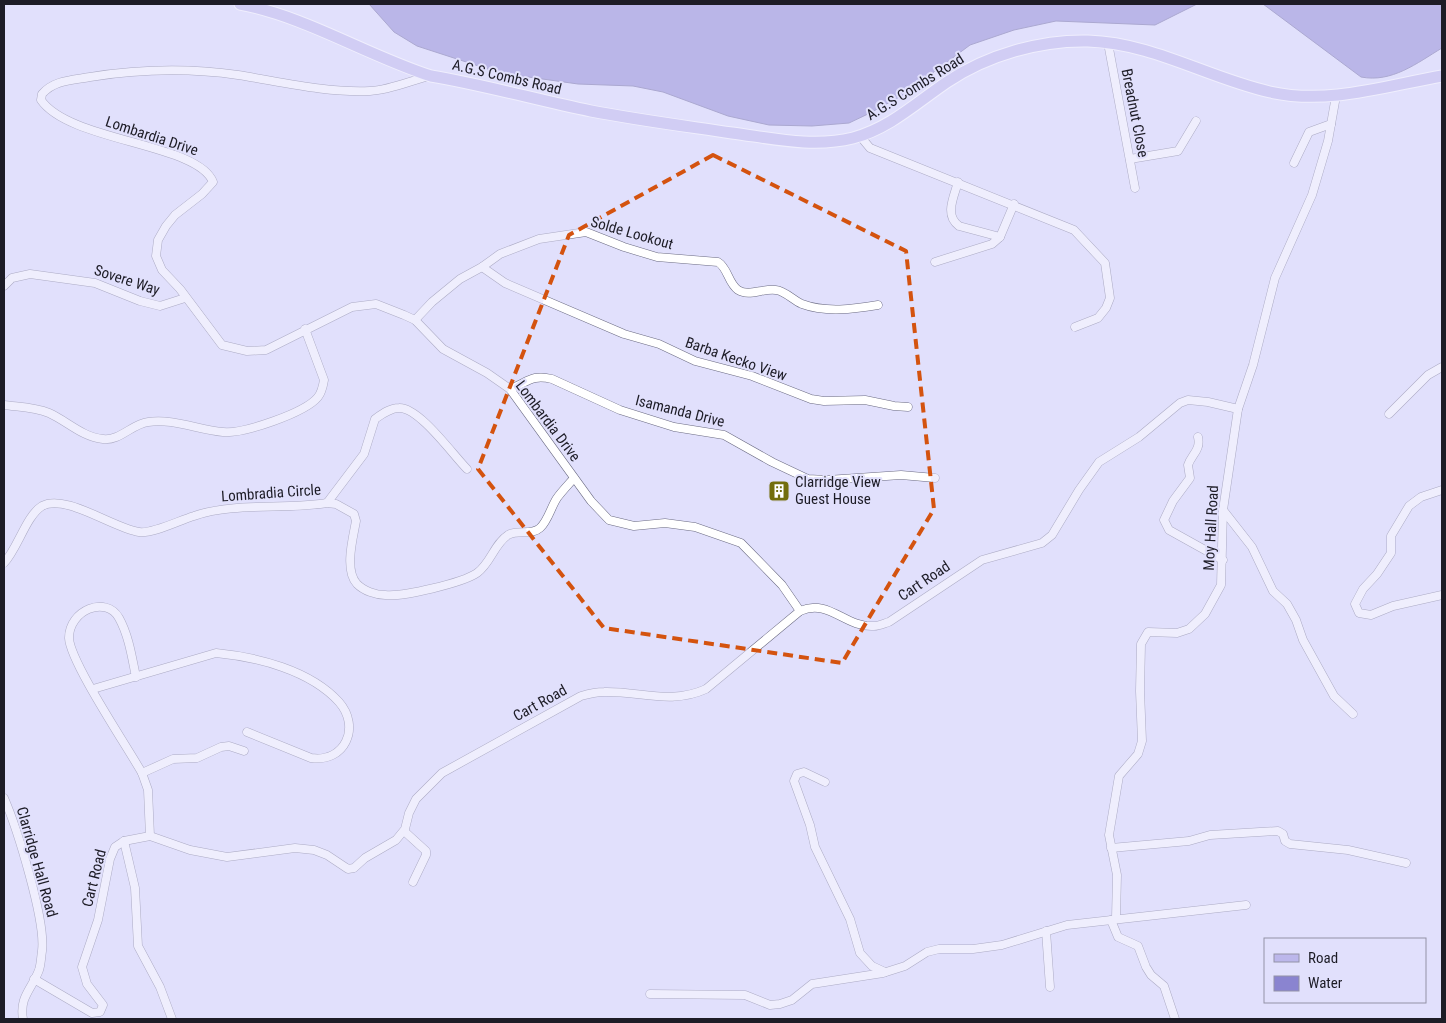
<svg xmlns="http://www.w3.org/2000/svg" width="1446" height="1023" viewBox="0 0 1446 1023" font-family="'Roboto Condensed',sans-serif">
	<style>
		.water { fill: #8a84d0; stroke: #69659d }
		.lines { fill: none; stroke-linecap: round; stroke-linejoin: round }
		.minor-casing { stroke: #6b6b83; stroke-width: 9 }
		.primary-casing { stroke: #fff; stroke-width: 13 }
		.minor { stroke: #fff; stroke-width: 8 }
		.primary { stroke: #bcb7eb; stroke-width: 11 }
		.marked { fill: none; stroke: #d4530f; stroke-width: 4; stroke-dasharray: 10 6; stroke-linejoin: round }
		.labels { text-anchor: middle; stroke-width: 4; stroke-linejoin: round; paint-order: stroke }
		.street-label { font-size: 15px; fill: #1d1c26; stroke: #e1e0fc }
		.poi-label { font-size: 15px; fill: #1d1c26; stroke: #e1e0fc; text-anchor: start }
	</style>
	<rect width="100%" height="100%" fill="#e1e0fc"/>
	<!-- water -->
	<g class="water">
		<path d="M369,4h828l-42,21 -99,-4 -42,9 -44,15 -67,50 -33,18 -21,10 -37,3 -43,-1 -41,-9 -65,-24 -30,-6 -55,-2 -78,-11 -83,-27 -23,-14z"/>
		<path d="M1263,4h179v44c-25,15 -50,35 -81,29z"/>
	</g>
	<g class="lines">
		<!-- minor casing -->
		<g class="minor-casing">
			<g id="minor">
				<path d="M1108,43l27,145"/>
				<path d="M429,76c-19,5 -39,14 -59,15 -44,2 -88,-9 -132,-16 -49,-7 -98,-6 -148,2 -17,3 -36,3 -48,17l-1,6c29,42 157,43 172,82l-11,12 -27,21 -9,11 -8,14 -2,16 6,14 18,19 42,56 25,6 19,-1 86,-43 24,-3 28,11 11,5 28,29 44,24 23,16 81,112 18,19 25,6 31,-3 30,4 46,16 41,42 18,26"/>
				<path d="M860,136l10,12 204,82 31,33 5,35 -4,10 -8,10 -23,9"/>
				<path d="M1130,159l48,-8 18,-30"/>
				<path d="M1294,163l15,-31 22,-8"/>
				<path d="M958,182c-4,15 -14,33 1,44l41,11"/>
				<path d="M935,262l57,-18 8,-7 14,-33"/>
				<path d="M482,267l23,16 119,51 35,10 36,17 57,15 59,23 13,2 41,-1 29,6 14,1"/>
				<path d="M4,286l8,-8 18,-4 65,9 45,18 20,5 25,-8"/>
				<path d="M415,320l17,-18 28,-23 22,-12 18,-13 39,-15 47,-7 38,15 33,10 61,5c10,6 10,21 20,28 11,7 25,-2 38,0 9,1 17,10 26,14 24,9 52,5 76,1"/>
				<path d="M510,389c18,-7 22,-15 42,-10l68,31 54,17 50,8 48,27 36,17 19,1 74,-5 34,3"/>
				<path d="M4,405c15,2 31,2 45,8 18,8 33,24 54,26 17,2 29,-15 45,-17 24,-4 51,8 75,10 20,2 82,-19 95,-35 4,-5 5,-11 6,-17l-19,-51"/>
				<path d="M1389,414l39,-39 14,-8"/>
				<path d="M1198,437c3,13 -6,17 -10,28l2,13 -17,23 -9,19 5,10 54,30"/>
				<path d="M1442,490l-21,7 -12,9 -18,30v17l-14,21 -14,15 -8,15 4,9 12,2 22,-9 49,-11"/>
				<path d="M327,503l37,-49 11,-35c7,-5 15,-11 24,-11 20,-1 54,47 68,61"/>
				<path d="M1223,510l29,37 21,44 14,13 9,16 7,20 31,56 19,18"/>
				<path d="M4,563c14,-15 22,-47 38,-57 23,-13 71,22 97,26 14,2 41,-12 55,-16 40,-14 91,-6 133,-13l9,1 18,10 2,7c-3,17 -12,49 1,63 7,7 19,11 28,11 18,2 77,-12 92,-22 14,-10 17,-29 31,-38 10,-6 23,1 32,-7 8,-7 11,-21 17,-30 5,-7 12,-14 17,-20"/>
				<path d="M136,677c-4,-19 -7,-41 -17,-59 -13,-23 -50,-8 -50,20 1,24 59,110 73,135l6,17 2,46"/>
				<path d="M93,689l123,-36c41,4 94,17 123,49 22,25 6,61 -28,56l-64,-26"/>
				<path d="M142,773l31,-14 24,-1 24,-11 8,-1 15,5"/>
				<path d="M825,782l-21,-10 -7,2 -3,7 16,44 5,22 35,72 10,34 12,13 13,6"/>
				<path d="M4,798c13,30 42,123 38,153 -1,6 -1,13 -3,19 -7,19 -20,27 -16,49"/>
				<path d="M404,831l22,20v4l-13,27"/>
				<path d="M124,841l11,47 3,58 22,41 12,32"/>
				<path d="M1111,848l78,-7 21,-6 68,-4 5,3 2,7 5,3 58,6 58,13"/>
				<path d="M1116,918l1,-43 -8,-40 10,-59 19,-22 4,-13 -2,-50 1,-47 7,-12 29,1 12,-4 16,-15 16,-29 2,-75 15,-101 15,-44 22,-87 37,-83 16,-54 8,-45"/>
				<path d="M1111,920l7,17 20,9 8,21 5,8 13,11 11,33"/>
				<path d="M1046,931l4,56"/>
				<path d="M34,979l58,34 8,-1 3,-7 -16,-21 -5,-17 16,-47 12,-61 5,-12 9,-6 26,-5 40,14 37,7 68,-9 19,2 13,5 21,14 6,-1 11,-10 31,-18 9,-11 4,-16 7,-14 26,-26 139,-77c7,-2 15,-4 23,-4 36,-1 67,13 102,-3l94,-78c29,-13 45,17 74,15 5,0 11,-3 15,-4l93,-62 60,-17 10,-8 27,-45 20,-28 40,-25 41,-34 8,-3 20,2 30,7"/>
				<path d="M650,994l95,1 25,10 10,-1 12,-4 20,-16 71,-11 22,-7 22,-14 12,-3h34l29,-4 65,-20 179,-20"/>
			</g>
		</g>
		<!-- primary casing -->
		<g class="primary-casing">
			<path id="primary" d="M240,4c67,13 126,51 191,72 54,9 106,24 160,35 47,9 94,15 141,22 39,5 81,15 121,5 37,-10 63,-35 94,-56 40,-27 93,-42 141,-41 65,2 120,37 182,51 59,13 115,-6 172,-16"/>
		</g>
		<!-- minor -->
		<use href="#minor" class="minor"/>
		<!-- primary -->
		<use href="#primary" class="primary"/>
	</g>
	<!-- marked area -->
	<path d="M0 0H1446V1023H0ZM713,155l193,96 28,258 -92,154 -238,-35 -126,-159 91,-234z" fill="#e1e0fc" fill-opacity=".55" fill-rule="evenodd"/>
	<path class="marked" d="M713,155l193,96 28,258 -92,154 -238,-35 -126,-159 91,-234z"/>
	<!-- icons -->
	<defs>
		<g id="building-square" transform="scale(1.125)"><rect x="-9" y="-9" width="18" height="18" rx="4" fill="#726d0c" stroke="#e1e0fc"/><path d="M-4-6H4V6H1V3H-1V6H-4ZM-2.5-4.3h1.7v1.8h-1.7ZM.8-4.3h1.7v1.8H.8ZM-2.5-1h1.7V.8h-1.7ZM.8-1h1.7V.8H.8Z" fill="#fff"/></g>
	</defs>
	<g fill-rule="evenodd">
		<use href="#building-square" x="779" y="491"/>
	</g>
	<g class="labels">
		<!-- street labels -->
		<g class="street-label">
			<text transform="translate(507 77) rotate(13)" y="5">A.G.S Combs Road</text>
			<text transform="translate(915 87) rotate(-32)" y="5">A.G.S Combs Road</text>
			<text transform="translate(1135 113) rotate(79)" y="5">Breadnut Close</text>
			<text transform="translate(152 136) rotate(18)" y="5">Lombardia Drive</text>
			<text transform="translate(632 233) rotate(16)" y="5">Solde Lookout</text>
			<text transform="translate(127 280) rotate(18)" y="5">Sovere Way</text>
			<text transform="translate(736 359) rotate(19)" y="5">Barba Kecko View</text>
			<text transform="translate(680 411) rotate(14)" y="5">Isamanda Drive</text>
			<text transform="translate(548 421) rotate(53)" y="5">Lombardia Drive</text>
			<text transform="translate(271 493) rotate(-4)" y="5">Lombradia Circle</text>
			<text transform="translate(1211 528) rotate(-87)" y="5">Moy Hall Road</text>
			<text transform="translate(924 581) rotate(-34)" y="5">Cart Road</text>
			<text transform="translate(540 703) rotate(-29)" y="5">Cart Road</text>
			<text transform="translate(37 862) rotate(74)" y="5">Clarridge Hall Road</text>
			<text transform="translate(94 878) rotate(-76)" y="5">Cart Road</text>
		</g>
		<!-- poi labels -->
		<g class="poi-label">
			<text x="795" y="487">Clarridge View<tspan x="795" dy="17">Guest House</tspan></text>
		</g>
	</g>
	<!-- border -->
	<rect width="1446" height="1023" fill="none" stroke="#1d1c26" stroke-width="10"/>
	<!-- legend -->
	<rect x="1264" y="938" width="162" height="65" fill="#e1e0fc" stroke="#9392a6"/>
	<rect x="1274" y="954" width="25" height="8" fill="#bcb7eb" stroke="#9392a6"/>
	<text x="1308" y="963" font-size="15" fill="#1d1c26">Road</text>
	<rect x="1274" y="976" width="25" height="15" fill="#8a84d0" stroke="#9392a6"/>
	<text x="1308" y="988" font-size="15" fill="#1d1c26">Water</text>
</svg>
